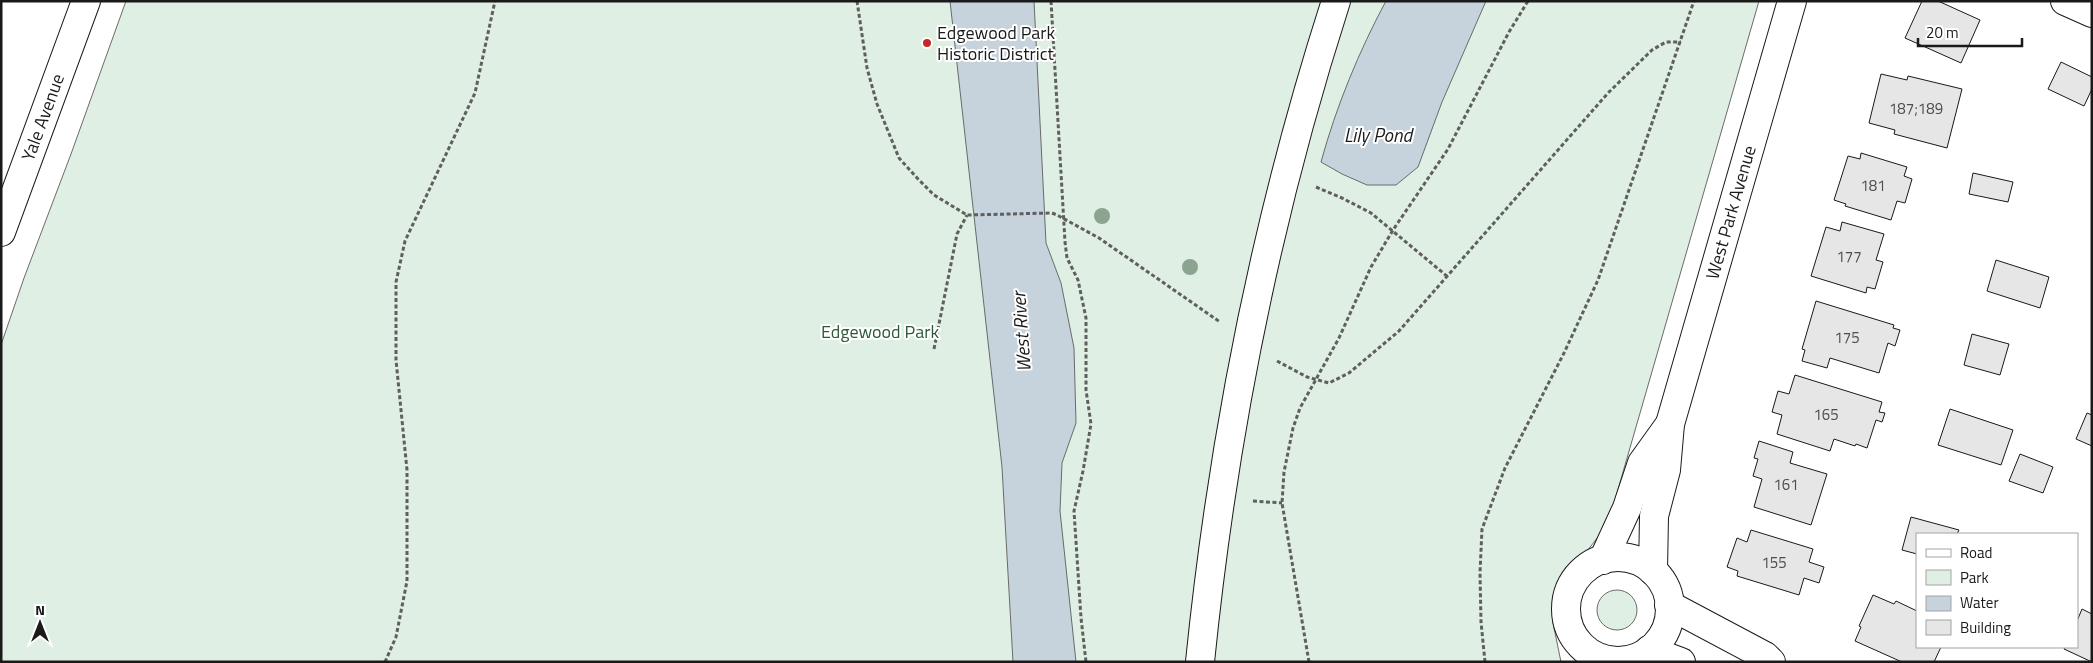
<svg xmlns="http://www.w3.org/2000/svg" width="2093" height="663" viewBox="0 0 2093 663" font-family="'Titillium Web',sans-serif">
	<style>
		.green { fill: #e0efe3; stroke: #6a6a6a }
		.water { fill: #c6d2dc; stroke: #6a6a6a }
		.building { fill: #e6e6e6; stroke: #1a1a1a }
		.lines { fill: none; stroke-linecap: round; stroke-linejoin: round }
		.minor-casing { stroke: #1a1a1a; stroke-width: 30 }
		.path { stroke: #5f5f5f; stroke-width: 3; stroke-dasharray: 4 2.5; stroke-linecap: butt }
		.minor { stroke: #fff; stroke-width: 28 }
		.tree { fill: #8aa48f }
		.poi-dot { fill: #c62828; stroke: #fff; stroke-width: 2 }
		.labels { text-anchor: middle; stroke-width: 4; stroke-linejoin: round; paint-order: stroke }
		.number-label { font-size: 15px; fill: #4d4d4d }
		.poi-label { font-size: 18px; fill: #1a1a1a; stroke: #fff; text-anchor: start }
		.street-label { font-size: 18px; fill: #1a1a1a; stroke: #fff }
		.park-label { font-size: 18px; fill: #2b5a34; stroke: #fff }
		.water-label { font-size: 19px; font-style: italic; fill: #1a1a1a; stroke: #fff }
	</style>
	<rect width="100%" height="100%" fill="#fff"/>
	<!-- green -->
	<g class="green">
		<path d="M126,1h1633l-151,523 -24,31 -17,12 -11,19 -3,37 8,39h-1560v-317l23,-67 47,-124z"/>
		<circle cx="1617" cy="610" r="20"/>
	</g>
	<!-- water -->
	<g class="water">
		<path d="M950,1h84l12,242 15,40 13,65 2,75 -14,40 -2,48 16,151h-63l-11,-195z"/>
		<path d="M1386,1h100l-44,101 -24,65 -22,18h-29l-25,-11 -21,-12c15,-55 38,-111 65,-161z"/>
	</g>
	<!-- building -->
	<g class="building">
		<path d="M1922,1h16l42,19 -19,43 -56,-25z"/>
		<path d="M2061,62l31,15v12l-8,17 -36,-17z"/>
		<path d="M1881,74l26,6 1,-4 54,13 -15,59 -53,-14 1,-4 -26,-7z"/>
		<path d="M1861,153l46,14 -3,9 8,3 -7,24 -8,-2 -6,19 -46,-14 1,-2 -12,-4 14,-44 12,3z"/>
		<path d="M1973,173l40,9 -5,20 -39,-8z"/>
		<path d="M1842,222l42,12 -8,26 7,2 -8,27 -8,-2 -1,6 -55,-17 15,-49 14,4z"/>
		<path d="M1996,260l53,17 -9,31 -53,-17z"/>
		<path d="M1816,301l78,24 -1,3 7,2 -5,16 -7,-3 -9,30 -49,-15 -3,10 -25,-7 3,-11 -3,-1z"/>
		<path d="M1972,334l37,10 -9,31 -36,-10z"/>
		<path d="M1795,375l87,27 -3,10 6,1 -3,9 -6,-2 -9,28 -11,-4 -1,2 -21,-7 -4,12 -53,-17 5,-19 -10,-3 6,-21 11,3z"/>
		<path d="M1950,409l63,21 -12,35 -63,-20z"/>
		<path d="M2087,413l5,2v31l-16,-7z"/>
		<path d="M1759,441l34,11 -3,11 37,11 -16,51 -57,-18 8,-28 -9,-3 5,-17 -4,-1z"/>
		<path d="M2020,454l33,13 -10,26 -34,-12z"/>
		<path d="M1911,517l48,13 -2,4h-40v20l-15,-4z"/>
		<path d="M1751,530l62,19 -4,13 15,5 -5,16 -15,-5 -5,17 -62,-19 1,-5 -11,-4 10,-29 10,4z"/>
		<path d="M1873,595l21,9 2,-3 21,10v36h24l-7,15h-32l-47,-21 6,-14 -2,-1z"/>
		<path d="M2082,609l10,5v48l-28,-13 1,-2h12v-26z"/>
	</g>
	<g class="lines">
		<!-- minor casing -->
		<g class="minor-casing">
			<g id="minor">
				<path d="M2065,1l27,12"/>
				<path id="s1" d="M1,232l85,-231"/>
				<circle cx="1618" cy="609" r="52"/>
				<path d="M1603,560l24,-52 15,-45 28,-39"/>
				<path id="s2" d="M1653,571l1,-55 12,-46 4,-46 122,-423"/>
				<path d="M1669,605l96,51 6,6"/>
				<path d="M1649,650l32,12"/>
				<path d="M1200,662c23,-227 66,-444 136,-661"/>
			</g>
		</g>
		<!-- path -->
		<g class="path">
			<path d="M857,1l10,67 10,36 22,54 19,21 16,16 33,20 85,-2 5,2 42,23 121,84"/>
			<path d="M1051,1l14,241 2,16 11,22 8,38v72l5,34 -8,47 -9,40 7,107 5,44"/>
			<path d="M1316,187l26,11 29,15 77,64"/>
			<path d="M934,349l23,-115 10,-19"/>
			<path d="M1277,361l30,16 22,6 20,-10 50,-42 209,-238 44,-43 14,-8h15"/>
			<path d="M1253,501l29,2"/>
			<path d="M385,662l11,-25 11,-56v-111l-11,-110v-78l9,-41 70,-148 20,-92"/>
			<path d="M1309,662l-27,-159 2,-31 9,-44 7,-20 39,-70 32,-71 22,-37 55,-81 61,-117 19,-31"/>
			<path d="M1485,662l-4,-40 -1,-49 2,-44 23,-61 59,-115 34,-73 96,-279"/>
		</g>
		<!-- minor -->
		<use href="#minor" class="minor"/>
	</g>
	<!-- trees -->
	<g class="tree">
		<circle cx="1102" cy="216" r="8"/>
		<circle cx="1190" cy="267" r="8"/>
	</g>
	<!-- markers -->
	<circle class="poi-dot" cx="927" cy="43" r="5"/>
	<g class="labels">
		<!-- number labels -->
		<g class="number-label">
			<text x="1916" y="114">187;189</text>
			<text x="1873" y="191">181</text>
			<text x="1849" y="262">177</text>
			<text x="1847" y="343">175</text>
			<text x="1826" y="420">165</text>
			<text x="1786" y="490">161</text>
			<text x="1774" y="568">155</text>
		</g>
		<!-- poi labels -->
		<g class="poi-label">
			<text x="937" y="39">Edgewood Park<tspan x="937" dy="21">Historic District</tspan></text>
		</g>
		<!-- street labels -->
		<g class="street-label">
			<text dy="6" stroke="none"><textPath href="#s1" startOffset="122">Yale Avenue</textPath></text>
			<text dy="6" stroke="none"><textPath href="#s2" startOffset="369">West Park Avenue</textPath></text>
		</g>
		<!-- park labels -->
		<g class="park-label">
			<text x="880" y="338">Edgewood Park</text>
		</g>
		<!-- water labels -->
		<g class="water-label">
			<text x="1378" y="142">Lily Pond</text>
			<text transform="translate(1021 332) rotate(-94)" y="7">West River</text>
		</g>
	</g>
	<!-- border -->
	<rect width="2093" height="663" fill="none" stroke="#1a1a1a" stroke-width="5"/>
	<!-- legend -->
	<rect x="1916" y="533" width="162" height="115" fill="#ffffff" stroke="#a3a3a3"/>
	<rect x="1926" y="549" width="25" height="8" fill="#ffffff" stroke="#a3a3a3"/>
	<text x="1960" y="558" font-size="15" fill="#1a1a1a">Road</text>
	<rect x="1926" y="570" width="25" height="15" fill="#e0efe3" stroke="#a3a3a3"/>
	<text x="1960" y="583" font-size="15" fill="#1a1a1a">Park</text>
	<rect x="1926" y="596" width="25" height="15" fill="#c6d2dc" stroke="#a3a3a3"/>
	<text x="1960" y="608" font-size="15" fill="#1a1a1a">Water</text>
	<rect x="1926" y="620" width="25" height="15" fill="#e6e6e6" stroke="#a3a3a3"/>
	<text x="1960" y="633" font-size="15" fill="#1a1a1a">Building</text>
	<!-- north arrow -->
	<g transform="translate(40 623)" stroke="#ffffff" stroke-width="4" paint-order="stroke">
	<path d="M0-4L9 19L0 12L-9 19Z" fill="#1a1a1a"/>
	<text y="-8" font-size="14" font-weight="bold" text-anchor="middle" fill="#1a1a1a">N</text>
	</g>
	<!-- scale -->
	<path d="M1918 38v8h104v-8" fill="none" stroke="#1a1a1a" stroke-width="2.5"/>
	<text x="1926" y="38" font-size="15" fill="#1a1a1a" stroke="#ffffff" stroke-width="4" paint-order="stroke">20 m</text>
</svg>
